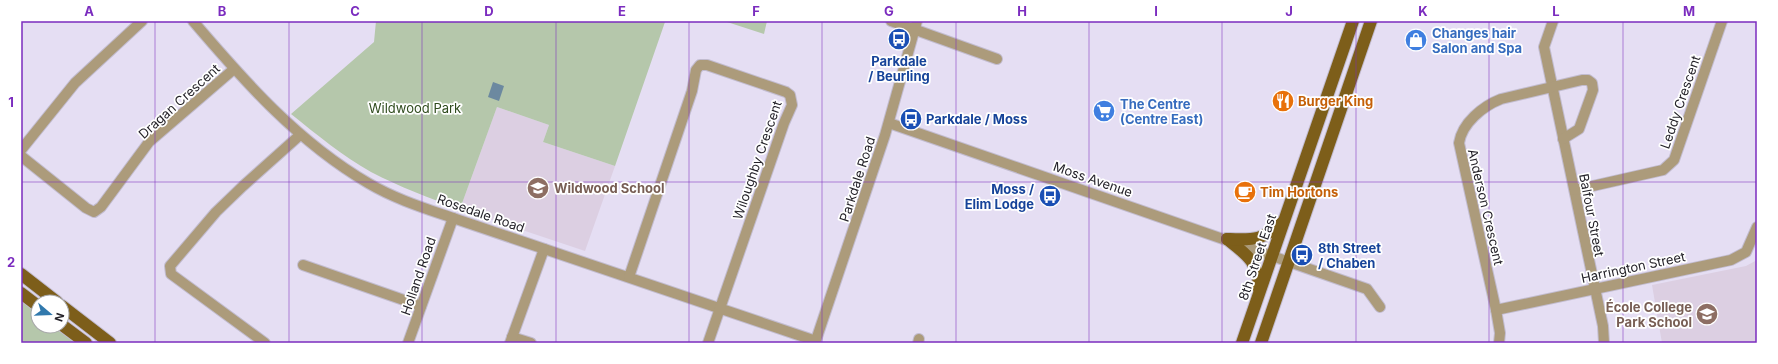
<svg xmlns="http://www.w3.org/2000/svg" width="1778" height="364" viewBox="0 0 1778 364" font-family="Inter,sans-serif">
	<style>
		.education { fill: #dccfe2 }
		.green { fill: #b5c7ab }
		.water { fill: #6c89a0 }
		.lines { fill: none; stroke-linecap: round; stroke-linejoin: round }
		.minor-casing { stroke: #c2bccf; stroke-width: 12 }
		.major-casing { stroke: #c2bccf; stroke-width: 14 }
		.minor { stroke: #ac9b7b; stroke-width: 10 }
		.major { stroke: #7d5e1a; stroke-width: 12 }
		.grid { fill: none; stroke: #7b2cbf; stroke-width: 1; stroke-opacity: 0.55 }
		.labels { text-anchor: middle; stroke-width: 3.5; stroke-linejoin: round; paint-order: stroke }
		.shop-label { font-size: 13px; font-weight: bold; fill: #366cbe; stroke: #fff; text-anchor: start }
		.transit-label { font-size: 13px; font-weight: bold; fill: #164399; stroke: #fff; text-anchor: start }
		.street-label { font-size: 13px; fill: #242229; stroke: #fff }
		.food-label { font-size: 13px; font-weight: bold; fill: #c56008; stroke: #fff; text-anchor: start }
		.park-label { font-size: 13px; fill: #2f4b1d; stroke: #fff }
		.education-label { font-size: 13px; font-weight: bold; fill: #785e54; stroke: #fff; text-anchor: start }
		.neatline { fill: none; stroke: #7b2cbf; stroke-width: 1.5 }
		.grid-label { font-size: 13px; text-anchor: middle; font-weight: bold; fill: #7b2cbf }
	</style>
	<rect width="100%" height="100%" fill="#e5def3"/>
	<!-- education -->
	<g class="education">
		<path d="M497,107l52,18 -6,17 72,24 -30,85 -125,-42z"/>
		<path d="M1757,260v83h-95l-10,-58 94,-19z"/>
	</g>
	<!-- green -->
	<g class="green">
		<path d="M376,21h291l-2,1 -50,144 -72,-24 6,-17 -52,-18 -37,102c-31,-11 -60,-22 -89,-37 -28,-16 -54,-37 -80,-58l83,-72z"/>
		<path d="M724,21h43l-3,13z"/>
		<path d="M21,293l17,13v20h24l25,17h-66z"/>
	</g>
	<!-- water -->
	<path class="water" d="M493,82l11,4 -5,15 -11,-4z"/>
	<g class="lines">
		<!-- minor casing -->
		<g class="minor-casing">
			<g id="minor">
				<path d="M193,21c52,61 105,121 175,162 27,16 56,25 85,35l363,123"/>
				<path d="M891,21l106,38"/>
				<path d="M1553,21l-9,26 59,279 1,17"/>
				<path d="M889,123l478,166 13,18"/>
				<path d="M21,150l54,-67 67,-62"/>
				<path d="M21,156l65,52 8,4 7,-5 48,-65 85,-73"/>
				<path d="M1575,190l88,-20 11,-10 48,-139"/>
				<path d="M303,265l118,41"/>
				<path d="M629,277l63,-186 4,-21 4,-5h7l79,27 4,3 2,10 -8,18 -76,220"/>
				<path d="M1496,310l235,-50 15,-8 11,-25"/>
				<path d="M512,337l19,6"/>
				<path d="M265,343l-94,-69 -1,-8 46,-54 27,-26 57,-51"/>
				<path d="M408,343l45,-125"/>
				<path d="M510,343l34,-94"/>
				<path d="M815,343l70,-208 32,-114"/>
				<path d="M918,343l1,-4"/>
				<path d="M1499,343l1,-10 -4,-23 -37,-167c3,-20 24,-37 42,-44l81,-19h6l4,3 1,7 -14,39 -16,10"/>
			</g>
		</g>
		<!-- major casing -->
		<g class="major-casing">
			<g id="major">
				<path d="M1227,239c19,15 32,23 32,50"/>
				<path d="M1227,239c28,1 34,2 56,-17"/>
				<path d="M21,274l36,28"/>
				<path d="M21,293l17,13"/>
				<path d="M62,306l48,37"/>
				<path d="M62,325l24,18"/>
				<path d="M1242,343l111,-322"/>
				<path d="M1261,343l110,-322"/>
			</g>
		</g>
		<!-- minor -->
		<use href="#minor" class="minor"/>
		<!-- major -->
		<use href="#major" class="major"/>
	</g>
	<!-- grid -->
	<path class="grid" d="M155,21v322M289,21v322M422,21v322M556,21v322M689,21v322M822,21v322M956,21v322M1089,21v322M1222,21v322M1356,21v322M1489,21v322M1623,21v322M21,182h1736"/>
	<!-- icons -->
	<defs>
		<g id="bus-disc" transform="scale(1.15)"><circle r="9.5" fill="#1a4fb4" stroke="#fff"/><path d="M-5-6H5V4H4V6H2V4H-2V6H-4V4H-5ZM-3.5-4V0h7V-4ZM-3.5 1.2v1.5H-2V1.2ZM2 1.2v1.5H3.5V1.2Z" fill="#fff"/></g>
		<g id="shop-disc" transform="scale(1.15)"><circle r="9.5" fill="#3f7fe0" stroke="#fff"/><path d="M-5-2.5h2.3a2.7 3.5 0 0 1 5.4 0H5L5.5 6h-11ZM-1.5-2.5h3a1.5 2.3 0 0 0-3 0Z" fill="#fff"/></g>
		<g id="restaurant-disc" transform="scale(1.15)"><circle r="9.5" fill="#e8710a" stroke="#fff"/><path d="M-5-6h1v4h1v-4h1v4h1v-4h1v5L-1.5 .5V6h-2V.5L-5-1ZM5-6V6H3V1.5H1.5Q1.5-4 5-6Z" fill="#fff"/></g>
		<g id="supermarket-disc" transform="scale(1.15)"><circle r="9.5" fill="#3f7fe0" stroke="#fff"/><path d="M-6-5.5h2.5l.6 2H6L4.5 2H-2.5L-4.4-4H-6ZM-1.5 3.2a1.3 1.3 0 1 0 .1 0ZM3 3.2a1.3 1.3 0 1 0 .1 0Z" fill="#fff"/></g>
		<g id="school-disc" transform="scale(1.15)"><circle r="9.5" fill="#8d6e63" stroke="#fff"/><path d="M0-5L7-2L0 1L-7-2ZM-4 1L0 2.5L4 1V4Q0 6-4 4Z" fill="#fff"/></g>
		<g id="cafe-disc" transform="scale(1.15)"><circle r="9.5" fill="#e8710a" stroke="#fff"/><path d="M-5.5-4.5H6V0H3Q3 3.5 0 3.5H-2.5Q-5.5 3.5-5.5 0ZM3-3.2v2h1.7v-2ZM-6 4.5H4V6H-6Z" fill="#fff"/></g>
	</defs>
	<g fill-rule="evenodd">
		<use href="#bus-disc" x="899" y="39"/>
		<use href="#shop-disc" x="1416" y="40"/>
		<use href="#restaurant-disc" x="1283" y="101"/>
		<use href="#supermarket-disc" x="1104" y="111"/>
		<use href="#bus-disc" x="911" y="119"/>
		<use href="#school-disc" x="538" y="188"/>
		<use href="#cafe-disc" x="1245" y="192"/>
		<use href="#bus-disc" x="1050" y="196"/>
		<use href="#bus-disc" x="1302" y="255"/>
		<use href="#school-disc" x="1707" y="314"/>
	</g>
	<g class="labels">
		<!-- shop labels -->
		<g class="shop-label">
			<text x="1432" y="38">Changes hair<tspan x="1432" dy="15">Salon and Spa</tspan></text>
			<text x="1120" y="109">The Centre<tspan x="1120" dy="15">(Centre East)</tspan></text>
		</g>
		<!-- transit labels -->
		<g class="transit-label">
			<text x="899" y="66" text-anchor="middle">Parkdale<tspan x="899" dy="15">/ Beurling</tspan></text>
			<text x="926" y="124">Parkdale / Moss</text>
			<text x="1034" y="194" text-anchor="end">Moss /<tspan x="1034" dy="15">Elim Lodge</tspan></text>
			<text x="1318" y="253">8th Street<tspan x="1318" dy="15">/ Chaben</tspan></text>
		</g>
		<!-- street labels -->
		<g class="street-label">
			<text transform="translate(179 101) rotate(-42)" y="5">Dragan Crescent</text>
			<text transform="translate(1680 102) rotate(-71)" y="5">Leddy Crescent</text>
			<text transform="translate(757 160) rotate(-71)" y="5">Wiloughby Crescent</text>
			<text transform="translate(857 179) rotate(-72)" y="5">Parkdale Road</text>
			<text transform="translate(1093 179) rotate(19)" y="5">Moss Avenue</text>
			<text transform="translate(1486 207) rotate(77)" y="5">Anderson Crescent</text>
			<text transform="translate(481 213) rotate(19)" y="5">Rosedale Road</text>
			<text transform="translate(1592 215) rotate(79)" y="5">Balfour Street</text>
			<text transform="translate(1257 257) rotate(-71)" y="5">8th Street East</text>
			<text transform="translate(1633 267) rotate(-12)" y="5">Harrington Street</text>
			<text transform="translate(418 276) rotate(-71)" y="5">Holland Road</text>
		</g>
		<!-- food labels -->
		<g class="food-label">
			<text x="1298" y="106">Burger King</text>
			<text x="1260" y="197">Tim Hortons</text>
		</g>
		<!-- park labels -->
		<g class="park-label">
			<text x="415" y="113">Wildwood Park</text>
		</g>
		<!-- education labels -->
		<g class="education-label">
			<text x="554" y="193">Wildwood School</text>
			<text x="1692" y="312" text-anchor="end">École College<tspan x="1692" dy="15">Park School</tspan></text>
		</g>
	</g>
	<!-- border -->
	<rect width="1778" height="364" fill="none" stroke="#ffffff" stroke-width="44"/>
	<!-- north arrow -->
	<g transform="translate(50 314) rotate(109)"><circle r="19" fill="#ffffff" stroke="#a7a7a9"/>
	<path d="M0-3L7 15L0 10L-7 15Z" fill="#3179ad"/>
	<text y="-6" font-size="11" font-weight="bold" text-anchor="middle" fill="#242229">N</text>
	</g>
	<rect x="22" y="22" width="1734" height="320" class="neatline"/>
	<g class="grid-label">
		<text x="89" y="16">A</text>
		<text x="222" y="16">B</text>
		<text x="355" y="16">C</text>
		<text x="489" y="16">D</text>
		<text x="622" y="16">E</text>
		<text x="756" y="16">F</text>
		<text x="889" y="16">G</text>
		<text x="1022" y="16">H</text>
		<text x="1156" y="16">I</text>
		<text x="1289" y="16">J</text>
		<text x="1423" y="16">K</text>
		<text x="1556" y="16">L</text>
		<text x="1689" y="16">M</text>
		<text x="11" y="107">1</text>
		<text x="11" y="267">2</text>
	</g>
</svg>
